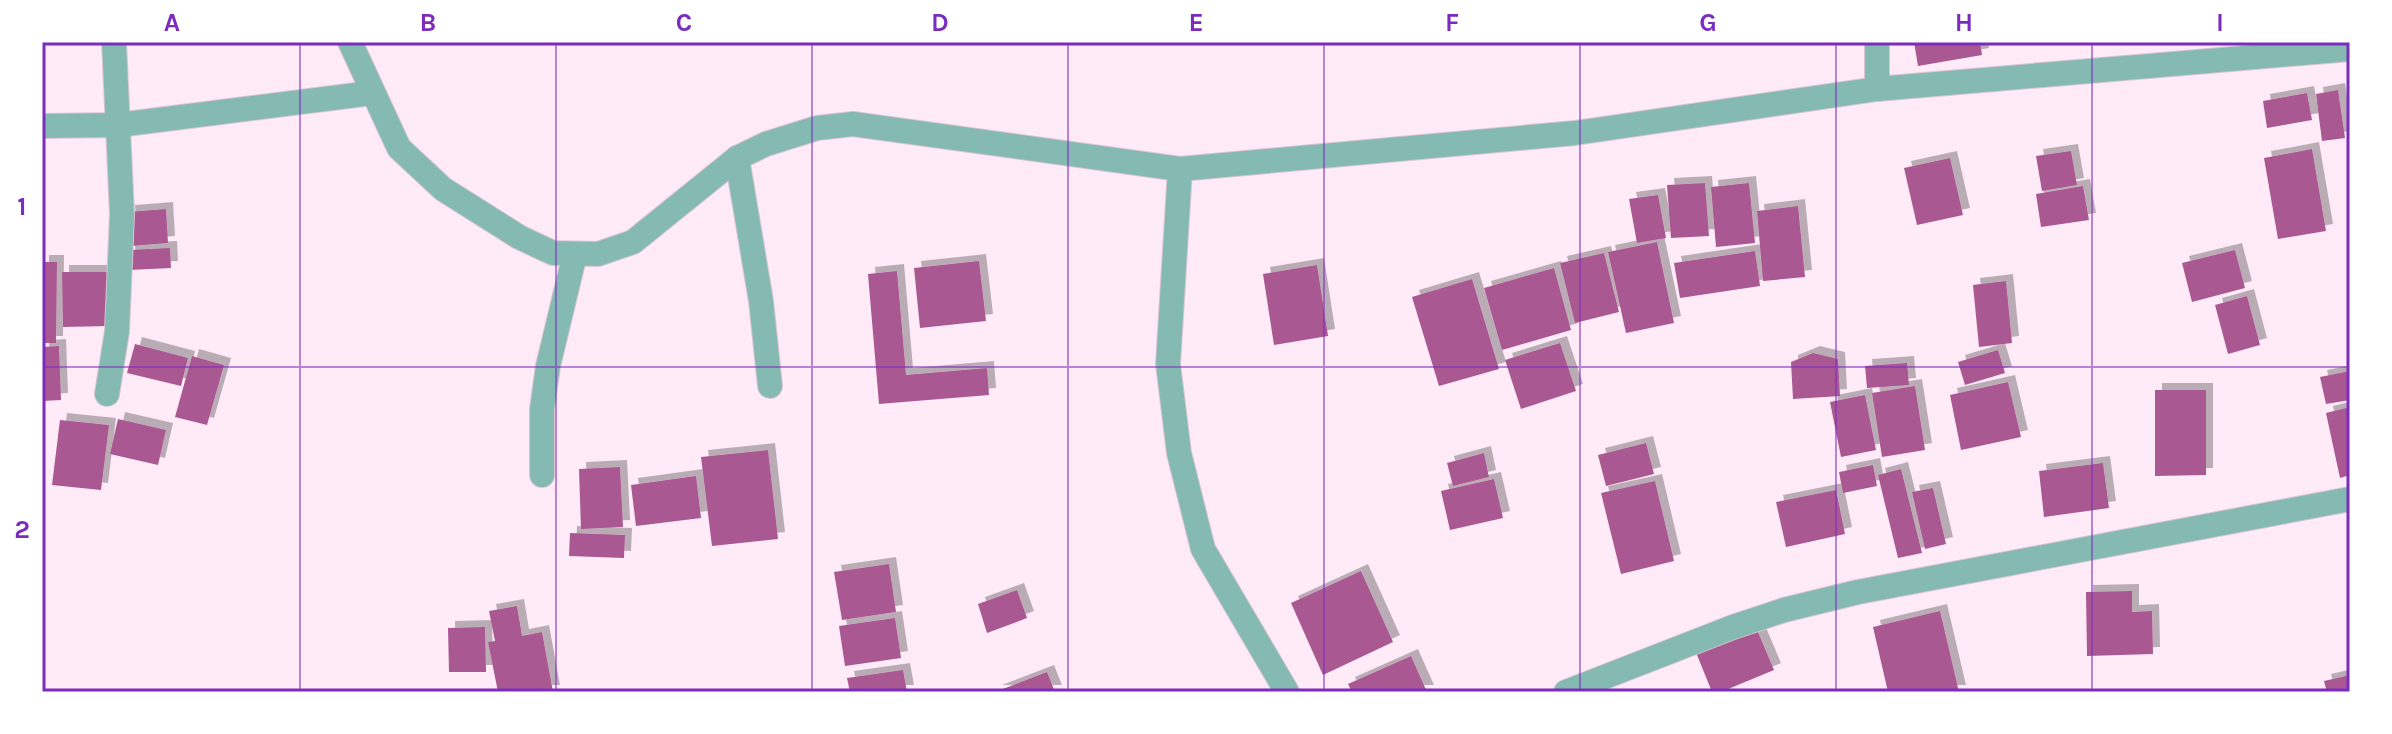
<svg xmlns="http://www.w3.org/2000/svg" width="2392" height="734" viewBox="0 0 2392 734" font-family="Karla,sans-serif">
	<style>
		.building { fill: #aa5891; filter: url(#shadow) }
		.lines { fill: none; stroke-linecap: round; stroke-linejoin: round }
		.minor-casing { stroke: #d8c6d1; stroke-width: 26 }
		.minor { stroke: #84bab1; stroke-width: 24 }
		.grid { fill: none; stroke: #7b2cbf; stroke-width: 2; stroke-opacity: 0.55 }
		.neatline { fill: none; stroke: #7b2cbf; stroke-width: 3 }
		.grid-label { font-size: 26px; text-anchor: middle; font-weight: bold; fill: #7b2cbf }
	</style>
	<defs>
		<filter id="shadow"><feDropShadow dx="7" dy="-7" stdDeviation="0" flood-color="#0004"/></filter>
	</defs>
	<rect width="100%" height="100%" fill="#feebf7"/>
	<!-- building -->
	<g class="building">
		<path d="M1914,42h66l2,13 -64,11z"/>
		<path d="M2338,90l7,48 -23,3 -6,-47z"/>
		<path d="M2307,93l5,27 -45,8 -4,-27z"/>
		<path d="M2312,149l14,82 -48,8 -14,-81z"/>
		<path d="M2071,151l6,34 -35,6 -6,-35z"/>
		<path d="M1950,158l13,57 -46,10 -13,-57z"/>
		<path d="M1705,183l4,53 -38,2 -4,-53z"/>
		<path d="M1749,183l6,60 -39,4 -5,-60z"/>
		<path d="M2083,186l6,34 -48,7 -5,-33z"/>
		<path d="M1658,195l8,43 -29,5 -8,-44z"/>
		<path d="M1798,206l7,71 -42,4 -6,-70z"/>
		<path d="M166,209l2,34 -37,3 -3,-34z"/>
		<path d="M1657,242l17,81 -48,10 -18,-81z"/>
		<path d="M170,248l1,20 -42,2 -1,-20z"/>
		<path d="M2235,250l10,38 -53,14 -10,-39z"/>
		<path d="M1755,251l5,35 -80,12 -6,-35z"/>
		<path d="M1604,253l15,59 -44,11 -15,-60z"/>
		<path d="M979,261l7,60 -66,7 -6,-60z"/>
		<path d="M42,262h15l-1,81h-14z"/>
		<path d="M1317,265l11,71 -54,9 -11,-71z"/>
		<path d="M1554,268l17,62 -69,20 -18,-62z"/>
		<path d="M897,271l9,104 81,-7 2,27 -110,9 -11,-130z"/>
		<path d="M62,272h46l1,54 -46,1z"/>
		<path d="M1472,279l27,90 -60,17 -27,-89z"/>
		<path d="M2006,281l6,62 -33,4 -6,-62z"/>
		<path d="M2247,296l13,49 -32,9 -13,-49z"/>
		<path d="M1560,343l16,48 -55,18 -16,-49z"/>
		<path d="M135,344l53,14 -7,28 -54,-13z"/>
		<path d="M59,346l2,54 -19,1v-54z"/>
		<path d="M1998,350l7,23 -40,12 -7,-23z"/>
		<path d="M1813,353l25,6 2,37 -47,3 -2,-37z"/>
		<path d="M192,356l32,9 -17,60 -32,-8z"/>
		<path d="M1907,363l2,22 -42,3 -2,-22z"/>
		<path d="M2350,371v29l-24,4 -6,-27z"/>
		<path d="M2008,382l13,55 -60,13 -11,-55z"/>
		<path d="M1915,386l10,64 -43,7 -10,-64z"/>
		<path d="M2155,390h51v85l-51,1z"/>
		<path d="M1865,395l11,55 -35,7 -11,-55z"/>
		<path d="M2350,407v68l-10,3 -14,-65z"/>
		<path d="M118,419l48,11 -8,35 -48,-11z"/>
		<path d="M60,420l49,5 -8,65 -49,-5z"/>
		<path d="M1646,443l8,31 -48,12 -8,-31z"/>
		<path d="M768,450l10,89 -66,7 -11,-89z"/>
		<path d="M1484,453l5,24 -36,9 -6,-23z"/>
		<path d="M2103,463l6,45 -65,9 -5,-46z"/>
		<path d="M1873,465l4,21 -34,7 -4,-21z"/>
		<path d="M620,467l3,60 -42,2 -2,-60z"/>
		<path d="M1901,469l21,84 -24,5 -20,-83z"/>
		<path d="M696,476l5,42 -65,8 -5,-41z"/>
		<path d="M1494,479l9,39 -53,12 -9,-39z"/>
		<path d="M1655,481l19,80 -53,13 -20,-81z"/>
		<path d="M1933,488l13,56 -21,5 -13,-57z"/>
		<path d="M1836,490l9,44 -59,13 -10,-45z"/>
		<path d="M570,533l55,2 -1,23 -55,-2z"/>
		<path d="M889,564l7,48 -54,8 -8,-48z"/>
		<path d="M1361,571l32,71 -70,33 -32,-72z"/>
		<path d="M1017,590l10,28 -40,15 -9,-29z"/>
		<path d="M2132,591v21l20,-1 1,43 -66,2 -1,-64z"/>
		<path d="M517,606l5,30 20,-4 11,60h-55l-10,-50 7,-1 -6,-30z"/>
		<path d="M1940,611l19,81h-71l-15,-65z"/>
		<path d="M895,618l6,40 -56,8 -6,-40z"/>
		<path d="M1755,625l19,45 -53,22h-9l-17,-42z"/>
		<path d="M485,627l1,45h-37l-1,-44z"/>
		<path d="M1411,656l16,36h-75l-4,-8z"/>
		<path d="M903,670l4,22h-57l-3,-14z"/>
		<path d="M1047,672l8,20h-60z"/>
		<path d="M2350,675v17h-23l-3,-11z"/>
	</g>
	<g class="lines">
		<!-- minor casing -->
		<g class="minor-casing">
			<g id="minor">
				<path d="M350,42l49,106 44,41 76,48 34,16 45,1 35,-12 104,-84 29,-14 51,-16 36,-4 327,45 395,-36 302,-44"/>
				<path d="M1877,42v47l473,-40"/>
				<path d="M42,126l76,-1 254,-32"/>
				<path d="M737,158l24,143 9,85"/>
				<path d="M1180,169l-12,195 11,89 24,96 84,143"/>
				<path d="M107,394l10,-63 5,-117 -8,-172"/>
				<path d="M542,475v-66l6,-43 27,-112"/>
				<path d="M1566,692l167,-65 51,-17 74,-18 492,-93"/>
			</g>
		</g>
		<!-- minor -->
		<use href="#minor" class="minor"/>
	</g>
	<!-- grid -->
	<path class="grid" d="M300,42v650M556,42v650M812,42v650M1068,42v650M1324,42v650M1580,42v650M1836,42v650M2092,42v650M42,367h2308"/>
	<!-- border -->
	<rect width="2392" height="734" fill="none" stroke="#ffffff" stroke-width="88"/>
	<rect x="44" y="44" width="2304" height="646" class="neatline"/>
	<g class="grid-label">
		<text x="172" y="31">A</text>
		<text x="428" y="31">B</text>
		<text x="684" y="31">C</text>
		<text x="940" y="31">D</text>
		<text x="1196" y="31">E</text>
		<text x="1452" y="31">F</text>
		<text x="1708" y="31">G</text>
		<text x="1964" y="31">H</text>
		<text x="2220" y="31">I</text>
		<text x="22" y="215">1</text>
		<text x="22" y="538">2</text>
	</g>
</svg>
